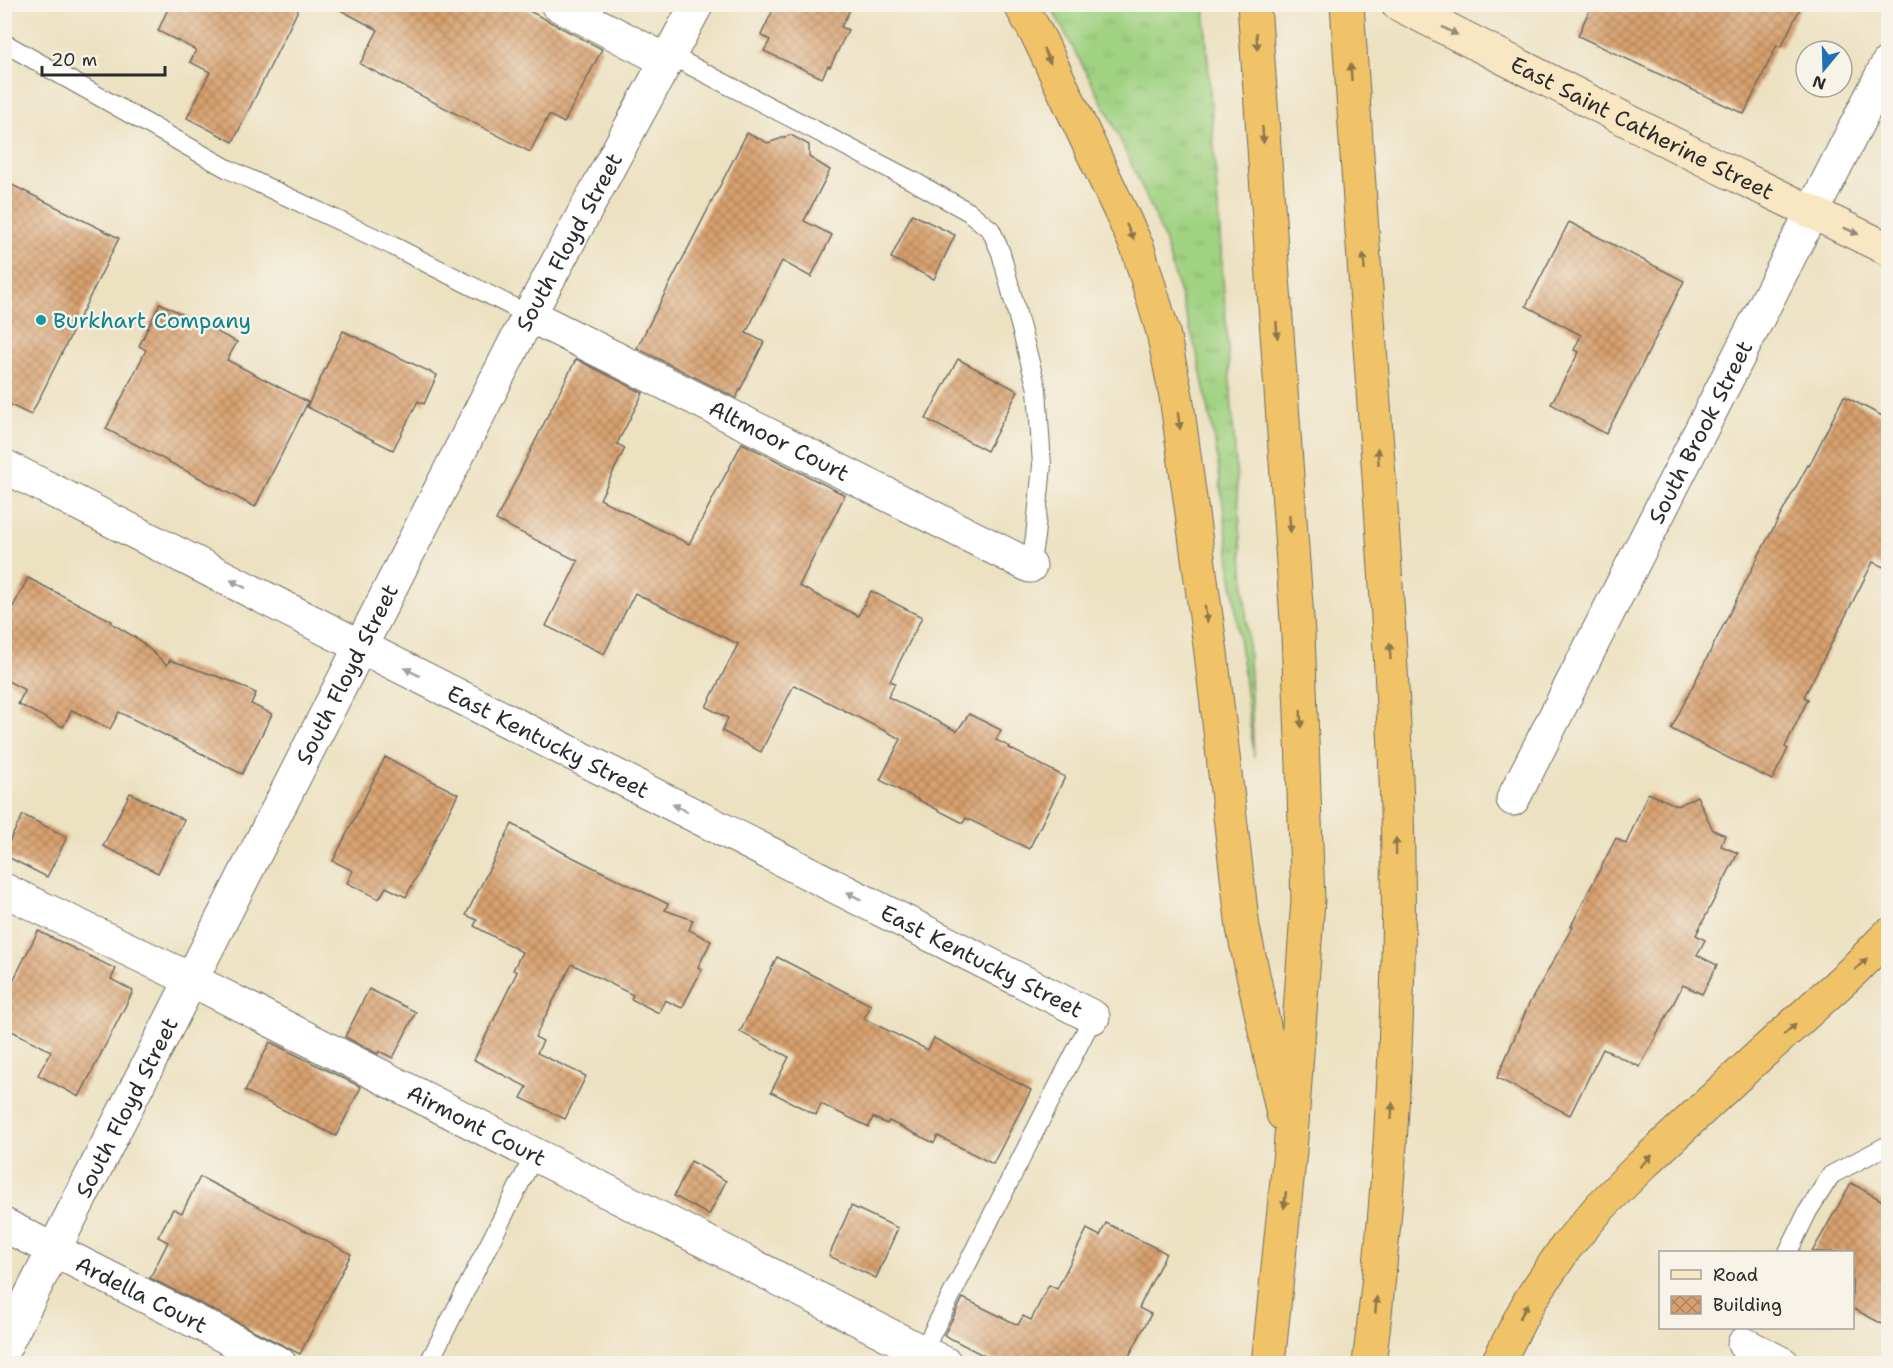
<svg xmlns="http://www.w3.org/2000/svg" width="1893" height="1368" viewBox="0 0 1893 1368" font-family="'Shantell Sans',sans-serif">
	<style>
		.grass { fill: url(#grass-tufts); stroke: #667e56; stroke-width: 1.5 }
		.building { fill: url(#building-cross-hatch) }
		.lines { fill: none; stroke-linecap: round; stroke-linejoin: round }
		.service-casing { stroke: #6f6b60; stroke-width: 20 }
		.minor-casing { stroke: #6f6b60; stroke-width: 35 }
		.tertiary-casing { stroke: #6f6b60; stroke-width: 35 }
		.secondary-casing { stroke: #6f6b60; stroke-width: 35 }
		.motorway-casing { stroke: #6f6b60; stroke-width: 35 }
		.service { stroke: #fff; stroke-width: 18 }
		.minor { stroke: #fff; stroke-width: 33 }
		.tertiary { stroke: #fff; stroke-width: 33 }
		.secondary { stroke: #f9e7c3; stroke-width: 33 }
		.motorway { stroke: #f0c369; stroke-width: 33 }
		.oneway { fill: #928977 }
		.oneway2 { fill: #8e774a }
		.oneway3 { fill: #a0a0a0 }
		.culture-dot { fill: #0f9aa8; stroke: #f7f3e8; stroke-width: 2 }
		.labels { text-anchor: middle; stroke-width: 5; stroke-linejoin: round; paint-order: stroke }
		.street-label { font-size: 22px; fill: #2b2b2b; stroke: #f7f3e8 }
		.culture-label { font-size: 22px; fill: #0d838f; stroke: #f7f3e8; text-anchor: start }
	</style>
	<defs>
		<pattern id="grass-tufts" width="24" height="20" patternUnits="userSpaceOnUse" patternTransform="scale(1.5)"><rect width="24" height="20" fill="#a0d282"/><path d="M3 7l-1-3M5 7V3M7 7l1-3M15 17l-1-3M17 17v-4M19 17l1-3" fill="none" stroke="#8ab470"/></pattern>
		<pattern id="building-cross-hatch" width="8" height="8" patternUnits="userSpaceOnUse" patternTransform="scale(1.5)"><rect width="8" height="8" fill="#d8a06e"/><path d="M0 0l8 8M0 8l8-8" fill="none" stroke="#af835b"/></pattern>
	</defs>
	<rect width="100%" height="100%" fill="#f7f3e8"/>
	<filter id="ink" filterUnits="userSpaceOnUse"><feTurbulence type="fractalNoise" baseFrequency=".0167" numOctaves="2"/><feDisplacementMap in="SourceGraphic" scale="12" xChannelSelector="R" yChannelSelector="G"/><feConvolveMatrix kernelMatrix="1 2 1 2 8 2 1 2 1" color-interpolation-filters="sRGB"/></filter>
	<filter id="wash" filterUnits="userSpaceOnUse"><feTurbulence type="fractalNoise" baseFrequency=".008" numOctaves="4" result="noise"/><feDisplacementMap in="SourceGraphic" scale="24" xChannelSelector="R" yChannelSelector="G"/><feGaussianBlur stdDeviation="1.35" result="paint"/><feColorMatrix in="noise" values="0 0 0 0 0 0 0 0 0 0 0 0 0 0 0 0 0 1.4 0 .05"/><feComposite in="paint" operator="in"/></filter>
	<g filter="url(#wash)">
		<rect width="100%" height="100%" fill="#ece1c1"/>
		<!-- grass -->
		<path class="grass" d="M1050,5h154l44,635 6,117 -38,-309 -19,-95 -33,-114 -10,-25 -45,-99z"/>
		<g id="blocks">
			<!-- building -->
			<g class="building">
				<path d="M170,4h131l-68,138 -46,-24 23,-46 -20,-10 6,-12 -38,-19z"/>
				<path d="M329,4h187l86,45 -38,74 -15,-8 -19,37 -170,-88 18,-34z"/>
				<path d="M776,4h77l-12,23 7,3 -18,37 -2,-1 -6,12 -58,-27 6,-11 -9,-5z"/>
				<path d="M1592,4h210l-21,43 -4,-2 -33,69 -166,-78z"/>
				<path d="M747,133l21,10 23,-8 18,10v12l21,13 -26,51 28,14 -21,42 -29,-16 -36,72 18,9 -28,56 -99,-50z"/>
				<path d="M4,181l115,57 -88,177 -27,-13z"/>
				<path d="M912,214l43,21 -21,44 -43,-21z"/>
				<path d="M1569,222l115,59 -54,108 -24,45 -55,-30 28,-52 -5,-2 7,-15 -55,-29z"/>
				<path d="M160,303l77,39 -10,18 81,42 -53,105 -149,-78 40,-79 -7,-4z"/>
				<path d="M343,331l94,44 -13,29 -6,-3 -25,49 -86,-43z"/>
				<path d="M576,359l67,34 -26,51 8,4 -25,51 43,22 46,23 53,-101 103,52 -46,91 59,30 13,-25 51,26 -32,64 5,2 -7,14 69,34 12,-17 32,16 -5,10 14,7 -1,1 56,29 -36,72 -63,-31 -3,5 -83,-43 21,-41 -107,-54 -33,67 -39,-21 6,-13 -22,-11 32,-63 -103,-51 -31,61 -58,-28 32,-65 -82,-41z"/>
				<path d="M958,359l60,32 -31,60 -61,-32z"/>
				<path d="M1844,396l44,23v150l-15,-7 -69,135 4,2 -23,48 3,2 -16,31 -101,-51 90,-178 47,-86 1,1z"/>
				<path d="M28,578l84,43 -1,2 27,16 29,26 3,-5 63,22 23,11 -5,11 21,10 -30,60 -123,-62 -9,17 -38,-19 -9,17 -45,-23 7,-14 -21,-11v-55z"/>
				<path d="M385,757l73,37 -52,103 -20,-10 -7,12 -32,-16 6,-12 -20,-10z"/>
				<path d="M130,793l54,27 -26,53 -55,-27z"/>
				<path d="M1648,793l30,13 19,-10 16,34 12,5 -4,11 17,7 -42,82 9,5 -8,15 20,10 -15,29 -19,-9 -43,82 -37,-18 -33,66 -73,-37 32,-74 44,-78h-2l45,-88 10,6z"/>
				<path d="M23,815l44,22 -20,40 -43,-22v-4z"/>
				<path d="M512,824l52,29 104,51 -3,6 28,10 -4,10 22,11 -13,26 4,2 -20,39 -17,-8 -6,13 -28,-14 2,-4 -61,-31 -37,73 8,4 -6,12 49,23 -21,43 -44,-21 6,-11 -53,-27 43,-88 -4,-2 9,-18 -48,-26 3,-6 -11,-5z"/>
				<path d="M38,931l78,38 -5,10 22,12 -54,106 -41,-22 13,-24 -47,-24v-28z"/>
				<path d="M777,957l94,48 -7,14 64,31 6,-12 97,52 -38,74 -55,-28 -4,7 -45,-22 -2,3 -14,-7 -4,10 -48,-23 -5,11 -45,-23 18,-35 -49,-25z"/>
				<path d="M369,989l47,23 -23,46 -14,-7 -1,3 -33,-17z"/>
				<path d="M270,1042l91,45 -25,49 -91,-45z"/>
				<path d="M691,1161l35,20 -17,34 -35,-19z"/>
				<path d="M200,1177l151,77 -51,100 -150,-76 18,-36 -10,-5 15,-28 9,4z"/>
				<path d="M1851,1183l37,21v123l-36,-19v-56h-40z"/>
				<path d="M851,1206l47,22 -22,50 -47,-22z"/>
				<path d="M1106,1223l60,30 -27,55 12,6 -26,50h-125l-56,-29 19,-37 55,27 5,-9 8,4 18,-35 8,4 30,-60 13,7z"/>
			</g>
		</g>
	</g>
	<g filter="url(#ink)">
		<use href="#blocks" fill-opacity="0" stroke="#6f6b60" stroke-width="1.5"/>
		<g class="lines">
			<!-- service casing -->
			<g class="service-casing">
				<g id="service">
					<path d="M4,43l224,126 165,77 136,69"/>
					<path d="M670,55l245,127 54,30 22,18 10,23 36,136 5,76 -7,72 -5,29"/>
					<path d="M1788,1252l20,-41 23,-36 57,-30"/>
					<path d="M923,1351l170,-334"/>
					<path d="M428,1364l107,-210"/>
				</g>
			</g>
			<!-- minor casing -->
			<g class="minor-casing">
				<g id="minor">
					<path d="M557,4l110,57"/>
					<path id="s1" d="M529,315l501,251"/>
					<path id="s2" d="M4,890l188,90 754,384"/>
					<path id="s3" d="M4,1225l276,139"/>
					<path id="s4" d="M4,1348l525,-1033 168,-311"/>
				</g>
			</g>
			<!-- tertiary casing -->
			<g class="tertiary-casing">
				<g id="tertiary">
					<path id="s5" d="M4,466l1089,551"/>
					<path id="s6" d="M1513,799l375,-736"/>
					<path d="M1744,1344l39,20"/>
				</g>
			</g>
			<!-- secondary casing -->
			<g class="secondary-casing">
				<g id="secondary">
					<path id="s7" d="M1398,4l321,163 169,82"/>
				</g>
			</g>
			<!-- motorway casing -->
			<g class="motorway-casing">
				<g id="motorway">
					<path d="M1020,4l20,36 98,209 25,83 13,64 35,257 32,275 40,186"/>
					<path d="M1254,4l44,630 10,266 -18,251 -22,213"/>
					<path d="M1347,4c10,153 20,305 31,458 11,166 23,333 20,499 -3,134 -12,269 -29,403"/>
					<path d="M1497,1364l33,-64 36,-53 34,-40 42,-42 117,-109 93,-84 36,-37"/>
				</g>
			</g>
			<!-- service -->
			<use href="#service" class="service"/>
			<!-- minor -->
			<use href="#minor" class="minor"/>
			<!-- tertiary -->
			<use href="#tertiary" class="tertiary"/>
			<!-- secondary -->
			<use href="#secondary" class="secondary"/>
			<!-- motorway -->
			<use href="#motorway" class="motorway"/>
		</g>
		<!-- one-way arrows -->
		<defs><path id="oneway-solid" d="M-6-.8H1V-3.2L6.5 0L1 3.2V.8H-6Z" transform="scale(1.5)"/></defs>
		<g class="oneway">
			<use href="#oneway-solid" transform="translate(1450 31) rotate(27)"/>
			<use href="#oneway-solid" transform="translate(1851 231) rotate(25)"/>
		</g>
		<g class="oneway2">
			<use href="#oneway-solid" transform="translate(1257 41) rotate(86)"/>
			<use href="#oneway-solid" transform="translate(1047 56) rotate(65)"/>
			<use href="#oneway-solid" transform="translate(1351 72) rotate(-94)"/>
			<use href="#oneway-solid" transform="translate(1263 135) rotate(86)"/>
			<use href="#oneway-solid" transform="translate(1130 232) rotate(65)"/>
			<use href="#oneway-solid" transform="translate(1364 262) rotate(-94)"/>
			<use href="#oneway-solid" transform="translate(1277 330) rotate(86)"/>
			<use href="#oneway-solid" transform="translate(1179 421) rotate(82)"/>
			<use href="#oneway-solid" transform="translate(1378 456) rotate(-94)"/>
			<use href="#oneway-solid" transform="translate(1290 524) rotate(86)"/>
			<use href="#oneway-solid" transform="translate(1206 614) rotate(82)"/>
			<use href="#oneway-solid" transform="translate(1390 651) rotate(-93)"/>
			<use href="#oneway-solid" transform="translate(1301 719) rotate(88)"/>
			<use href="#oneway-solid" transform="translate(1396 846) rotate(-91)"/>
			<use href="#oneway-solid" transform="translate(1861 964) rotate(-44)"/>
			<use href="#oneway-solid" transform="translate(1790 1029) rotate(-42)"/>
			<use href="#oneway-solid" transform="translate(1392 1111) rotate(-86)"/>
			<use href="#oneway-solid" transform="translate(1646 1161) rotate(-43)"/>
			<use href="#oneway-solid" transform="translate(1285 1200) rotate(96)"/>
			<use href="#oneway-solid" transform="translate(1376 1305) rotate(-85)"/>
			<use href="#oneway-solid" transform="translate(1524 1311) rotate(-60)"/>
		</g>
		<g class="oneway3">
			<use href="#oneway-solid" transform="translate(238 584) rotate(-153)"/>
			<use href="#oneway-solid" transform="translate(412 672) rotate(-153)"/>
			<use href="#oneway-solid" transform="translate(680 808) rotate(-153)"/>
			<use href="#oneway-solid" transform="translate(854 896) rotate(-153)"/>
		</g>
	</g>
	<!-- markers -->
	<circle class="culture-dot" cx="41" cy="320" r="6"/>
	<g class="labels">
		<!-- street labels -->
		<g class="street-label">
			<text dy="8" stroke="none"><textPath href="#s7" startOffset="274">East Saint Catherine Street</textPath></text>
			<text dy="8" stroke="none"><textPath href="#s4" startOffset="1242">South Floyd Street</textPath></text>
			<text dy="8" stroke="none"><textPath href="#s6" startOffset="412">South Brook Street</textPath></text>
			<text dy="8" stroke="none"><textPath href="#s1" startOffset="280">Altmoor Court</textPath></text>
			<text dy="8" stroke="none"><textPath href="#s4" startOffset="756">South Floyd Street</textPath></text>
			<text dy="8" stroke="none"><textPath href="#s5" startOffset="610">East Kentucky Street</textPath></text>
			<text dy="8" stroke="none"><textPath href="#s5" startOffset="1096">East Kentucky Street</textPath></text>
			<text dy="8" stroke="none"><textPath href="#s4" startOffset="270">South Floyd Street</textPath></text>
			<text dy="8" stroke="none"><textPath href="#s2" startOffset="528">Airmont Court</textPath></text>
			<text dy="8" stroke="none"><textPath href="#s3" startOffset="154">Ardella Court</textPath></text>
		</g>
		<!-- culture labels -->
		<g class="culture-label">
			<text x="53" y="328">Burkhart Company</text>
		</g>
	</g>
	<!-- margin -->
	<rect width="1893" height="1368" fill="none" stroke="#f7f3e8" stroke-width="24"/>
	<!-- legend -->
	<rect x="1659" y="1251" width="195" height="78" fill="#f7f3e8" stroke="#a5a39c" stroke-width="1.5"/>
	<rect x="1671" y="1270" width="30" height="9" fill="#f9e7c3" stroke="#a5a39c" stroke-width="1.5"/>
	<text x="1713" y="1281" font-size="18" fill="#2b2b2b">Road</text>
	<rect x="1671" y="1296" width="30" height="18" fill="url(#building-cross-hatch)" stroke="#a5a39c" stroke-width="1.5"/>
	<text x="1713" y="1311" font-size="18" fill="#2b2b2b">Building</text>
	<!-- north arrow -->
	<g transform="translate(1824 69) rotate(199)"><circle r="28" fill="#f7f3e8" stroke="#a5a39c" stroke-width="1.5"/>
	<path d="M0-4.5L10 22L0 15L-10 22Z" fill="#1f6fb2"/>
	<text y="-9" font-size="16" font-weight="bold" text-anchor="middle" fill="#2b2b2b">N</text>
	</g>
	<!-- scale -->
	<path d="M42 66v9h123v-9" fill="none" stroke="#2b2b2b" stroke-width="3"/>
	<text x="51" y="66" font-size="18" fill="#2b2b2b" stroke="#f7f3e8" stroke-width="4.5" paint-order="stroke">20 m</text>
</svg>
